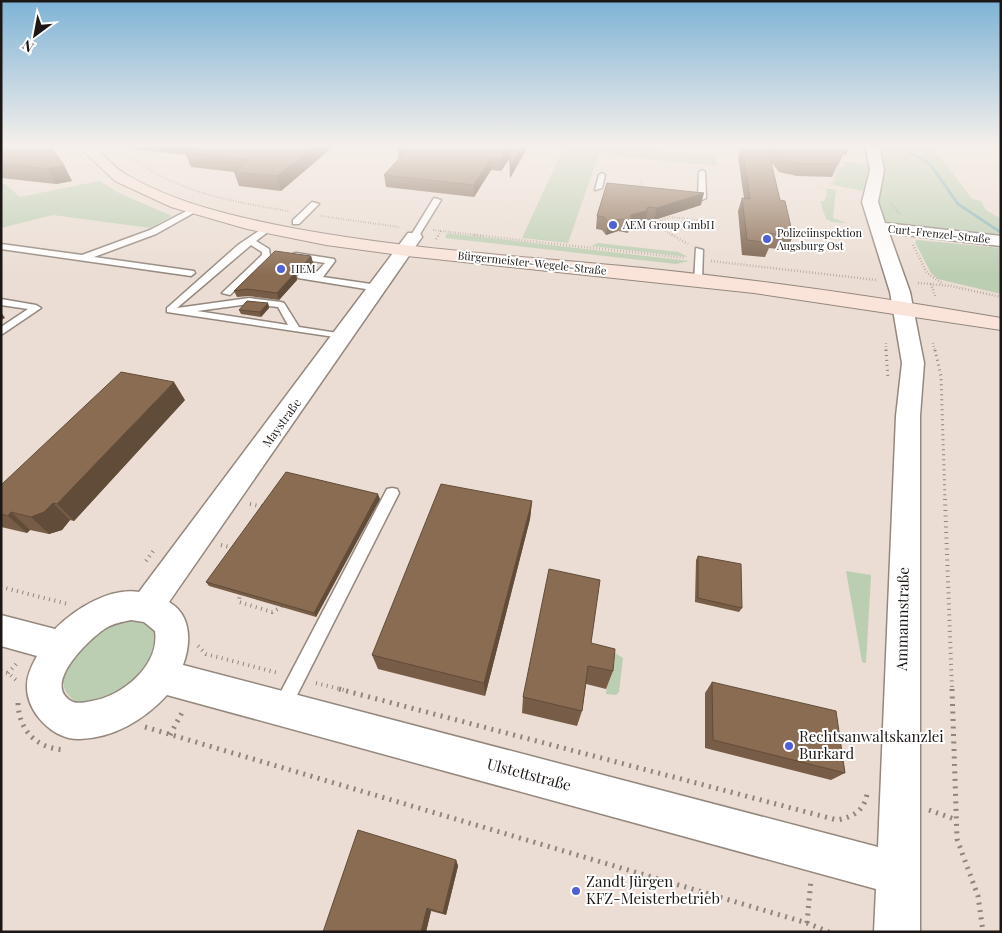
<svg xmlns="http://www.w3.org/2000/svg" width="1002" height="933" viewBox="0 0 1002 933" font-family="'Playfair Display',serif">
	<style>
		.green { fill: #bcceb2 }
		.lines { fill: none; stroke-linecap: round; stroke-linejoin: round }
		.stream { fill: #80b2ba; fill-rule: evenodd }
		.service-casing { stroke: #94887e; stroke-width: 3 }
		.minor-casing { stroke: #94887e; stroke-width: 3 }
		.secondary-casing { stroke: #94887e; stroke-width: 2 }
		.path-far4 { stroke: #8f857e; stroke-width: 2; stroke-dasharray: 0.5 2; stroke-linecap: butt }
		.path-far3 { stroke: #8f857e; stroke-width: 2.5; stroke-dasharray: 0.5 2.5; stroke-linecap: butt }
		.path-far2 { stroke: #8f857e; stroke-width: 3; stroke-dasharray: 1 4; stroke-linecap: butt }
		.path-far1 { stroke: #8f857e; stroke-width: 4; stroke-dasharray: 1 4.5; stroke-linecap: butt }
		.path { stroke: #8f857e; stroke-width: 5; stroke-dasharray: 2 5.5; stroke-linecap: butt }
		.service { fill: #fff; fill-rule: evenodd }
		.minor { fill: #fff; fill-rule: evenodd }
		.secondary { fill: #fae3d9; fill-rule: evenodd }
		.wall { fill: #775d47 }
		.shaded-wall { fill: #614c39 }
		.building { fill: #8a6c52; stroke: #614c39 }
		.poi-dot { fill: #5160d6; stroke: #fff; stroke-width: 2 }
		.labels { text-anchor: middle; stroke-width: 4; stroke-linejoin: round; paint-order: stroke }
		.far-poi-label { font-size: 11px; fill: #1c1714; stroke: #fff; text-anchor: start }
		.far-street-label { font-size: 11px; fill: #1c1714; stroke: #fff }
		.street-label { font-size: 12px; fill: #1c1714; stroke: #fff }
		.near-street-label { font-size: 15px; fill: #1c1714; stroke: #fff }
		.near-poi-label { font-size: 15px; fill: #1c1714; stroke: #fff; text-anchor: start }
	</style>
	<rect width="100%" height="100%" fill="#ebddd3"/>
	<!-- green -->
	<g class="green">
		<path d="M565,145h70v3l81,7v11l-117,-12 -31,89 -46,-5z"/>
		<path d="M879,145h48l15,14 30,40 9,2 5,9 15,9v16l-121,-14 -3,-17 8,-39z"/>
		<path d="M845,162l25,3 -7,26 -30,-6 7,-19 3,1z"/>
		<path d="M99,181l22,13 51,22 -22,12 -97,-13 -52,13v-44h4l15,13z"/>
		<path d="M816,187l30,4 -10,-1 -3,28 14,5 -15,-1 -6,-3 -6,-18h4l3,-6 -1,-6z"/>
		<path d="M447,233l242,28 -13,3 -231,-26z"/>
		<path d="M917,240l84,8v46l-63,-15 -7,-6 -16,-31z"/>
		<path d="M598,243l80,9 10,5 -97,-11z"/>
		<path d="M846,571l25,4 -5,88 -4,-1z"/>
		<path d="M125,621h13l10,5 7,7 3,11 -2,12 -29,38 -48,10c-21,-13 -18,-27 -6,-46 3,-5 6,-12 11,-16 12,-10 26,-17 41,-21z"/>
		<path d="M601,650l14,3 8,5 -4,34 -3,3 -10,-1 3,-28z"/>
	</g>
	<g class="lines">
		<!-- stream -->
		<path class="stream" d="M903,145h2l5,6 21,12 28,40 42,28v3l-44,-29 -28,-40 -21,-12z"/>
		<!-- service casing -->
		<g class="service-casing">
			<g id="service">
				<path d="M702,170l3,2 1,26 -4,2 -4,-2 1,-26z"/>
				<path d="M602,173l3,2 -3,13 -7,2 4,-15z"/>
				<path d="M434,198l7,2 -24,39h-6l-1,-2z"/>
				<path d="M312,202l7,2 -20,20h-6v-4z"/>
				<path d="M194,207l4,2 -1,2 -41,23 -62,23 100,14 1,2 -4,3 -190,-27v-5l81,11 68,-25z"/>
				<path d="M266,226l7,2 -17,13 13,8 1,7 -40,39 -8,-2 40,-38v-3l-11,-7 -74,63 72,-10 32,4 3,1 15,24 45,7 4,1v4l-181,-27v-4l71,-63zM249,304l29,3 10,18 -91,-14z"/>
				<path d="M696,248l7,2 -1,31 -4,3 -4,-3z"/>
				<path d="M296,253l38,6 1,2 -12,16 55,8 5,3 -5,3 -80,-13 -1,-2 4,-3 13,2 11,-12 -32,-5v-4z"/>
				<path d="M1,299l35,6 5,3 -40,27v-8l27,-18 -27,-4z"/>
				<path d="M392,488l5,1 2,4 -111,220 -6,3 -6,-3 -3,-6 3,-6 111,-212z"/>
			</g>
		</g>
		<!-- minor casing -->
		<g class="minor-casing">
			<path id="minor" d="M865,145h14l5,25 -6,32 7,21 116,13v10l-112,-13 21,59 14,71 -4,53v516h-46l2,-43 -709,-194c-22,24 -53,43 -87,44 -27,1 -54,-27 -53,-54 0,-10 5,-20 10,-29l-36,-10v-31l54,14c20,-20 55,-42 84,-37l269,-359h12l2,4 -253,365c23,13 22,42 14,63l695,182 18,-431 6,-53 -12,-71 -28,-90 8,-32zM131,620l13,2 11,9c5,34 -32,65 -63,70 -5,1 -14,3 -19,1 -34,-16 17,-64 33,-74 8,-5 16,-6 25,-8z"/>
		</g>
		<!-- secondary casing -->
		<g class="secondary-casing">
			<path id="secondary" d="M77,145h15c11,9 22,23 35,30 50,29 109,42 165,53 119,22 240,29 360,41 117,12 233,29 349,49v12l-247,-37 -347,-37 -81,-11 -79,-16 -76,-22 -56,-26z"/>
		</g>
		<!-- path-far4 -->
		<g class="path-far4">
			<path d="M118,145c44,45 111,56 170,66"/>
			<path d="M831,186l8,-21 5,-5"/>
			<path d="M639,190l3,-11"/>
			<path d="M890,202l10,12"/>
			<path d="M321,216l78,11"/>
			<path d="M650,222l24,14"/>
			<path d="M653,223l17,-6 31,3"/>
			<path d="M433,230l52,6"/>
			<path d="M438,236l3,-5"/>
		</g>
		<!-- path-far3 -->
		<g class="path-far3">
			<path d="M474,235l211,23"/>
			<path d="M672,235l16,9"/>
			<path d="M436,239l3,-4"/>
			<path d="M913,245l14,28 16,11"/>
			<path d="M711,261l165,19"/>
			<path d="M918,283l33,3 50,11"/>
			<path d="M931,284l4,12"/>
			<path d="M886,343v9"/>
			<path d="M933,343l2,9"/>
		</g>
		<!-- path-far2 -->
		<g class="path-far2">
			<path d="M886,350l2,29"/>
			<path d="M935,350l6,26 4,124"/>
		</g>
		<!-- path-far1 -->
		<g class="path-far1">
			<path d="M945,499l7,191"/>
			<path d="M250,504l14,3"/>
			<path d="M221,545l13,3"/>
			<path d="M146,561l8,-11"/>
			<path d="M1,587l67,17"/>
			<path d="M240,592l-1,10 33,10 8,-4 3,-5"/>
			<path d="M198,646l8,8 72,19"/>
			<path d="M1,671l7,2 8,7"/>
			<path d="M8,673l10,-11"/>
			<path d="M316,683l28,7"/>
		</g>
		<!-- path -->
		<g class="path">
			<path d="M339,689l498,131c16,-3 27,-9 30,-26"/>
			<path d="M952,689l5,150 21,57 5,36"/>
			<path d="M18,703c1,29 20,46 48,47"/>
			<path d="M145,727l662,196 22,9"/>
			<path d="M170,735l14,-26"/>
			<path d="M929,810l28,10"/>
			<path d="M807,923l4,-43"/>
		</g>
		<!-- service -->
		<use href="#service" class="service"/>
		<!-- minor -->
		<use href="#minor" class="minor"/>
		<!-- secondary -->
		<use href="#secondary" class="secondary"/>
	</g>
	<!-- wall -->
	<g class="wall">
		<path d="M1,145l71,36 -16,3 -55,-6z"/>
		<path d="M130,145h205l-54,46 -42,-5 -5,-14 -43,-5 -5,-12 -54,-6z"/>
		<path d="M400,145h129l-19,33 -1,-19 -8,12 -10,-1 -17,27 -88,-10 -2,-12 15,-16 -2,-10 3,-3z"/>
		<path d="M742,145h109l-5,10h-4l-10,22 -35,-1 -18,-4 -8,-10 9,38 13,36 -6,14 -18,-2 -4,9 -23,-2 -4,-44 4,-13h2l-6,-42z"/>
		<path d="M607,183l94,22 -47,15h-8l-2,3 -15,5 -1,5 -10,-2 -12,4 -4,-5 -6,-1 1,-13z"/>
		<path d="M311,256l2,7 -8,9 -9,2 1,6 -18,20 -30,-4 -12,1 -3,-6z"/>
		<path d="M268,303l1,5 -8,9 -20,-3 -2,-4z"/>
		<path d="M185,400l-111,121 -4,-1 -8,10 -13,4 -19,-4 -3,3 -26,-6v-42z"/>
		<path d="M380,499l-64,118 -107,-31 -3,-4z"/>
		<path d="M532,501l-2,18 -45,177 -107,-27 -6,-14z"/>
		<path d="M698,556l44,52 -3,4 -44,-10 1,-42z"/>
		<path d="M591,643l22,28 -7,18 -20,-5 -4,27 -5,15 -55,-13 1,-16z"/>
		<path d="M712,682l133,91 -14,7 -126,-32v-55z"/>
		<path d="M456,860l2,6 -12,49 -15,-4 -5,21h-103z"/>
	</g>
	<!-- shaded-wall -->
	<g class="shaded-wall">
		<path d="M316,145h19l-54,46 -4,-15z"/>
		<path d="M523,145h6l-19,33 1,-12z"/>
		<path d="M509,147v12l-8,12v-12z"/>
		<path d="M491,158v12l-17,27v-12z"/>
		<path d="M64,165l8,16 -16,3 -9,-15z"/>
		<path d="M704,193l-3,12 -47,15 3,-12z"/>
		<path d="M648,207l-2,13 -2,3 -15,5 2,-13z"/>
		<path d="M620,219l-2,12 -12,4 2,-13z"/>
		<path d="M311,256l2,7 -8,9 -9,2 -2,-6z"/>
		<path d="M295,273l2,7 -18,20 -2,-7z"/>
		<path d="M268,303l1,5 -8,9 -1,-5z"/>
		<path d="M1,312l4,6 -4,2z"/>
		<path d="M174,382l11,18 -111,121 -17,-17z"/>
		<path d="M378,494l2,5 -64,118 -2,-4z"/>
		<path d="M532,501l-2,18 -45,177 -1,-13z"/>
		<path d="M53,503l17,17 -8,10 -13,4 -18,-17z"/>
		<path d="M11,512l19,18 -3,3 -19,-17z"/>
		<path d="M456,860l2,6 -12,49 -3,-2z"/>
		<path d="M427,908l4,3 -5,21h-5z"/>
	</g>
	<!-- building -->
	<g class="building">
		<path d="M1,145h34l15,1 14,19 -17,4 -46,-6z"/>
		<path d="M199,145h117l-39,31 -43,-4 16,-12 -64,-7z"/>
		<path d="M401,145h122l-12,21 -2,-19 -8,12 -10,-1 -17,27 -90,-10 23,-25 -10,-1z"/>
		<path d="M742,145h25l13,55 5,1 8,35 -24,-3 2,10 -24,-3 -5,-42 8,1z"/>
		<path d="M771,145h73l2,1 -8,18h-36l-18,-4z"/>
		<path d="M607,183l97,10 -47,15 -9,-1 -2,4 -15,4v5l-11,-1 -12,3 -4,-5 -7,-1z"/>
		<path d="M275,251l36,5 -8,9 -9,3 1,5 -18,20 -30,-4 -13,2z"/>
		<path d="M247,301l21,2 -8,9 -21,-2z"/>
		<path d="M121,372l53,10 -117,122 -4,-1 -9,9 -13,5 -20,-5 -3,4 -7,-2v-29z"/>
		<path d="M286,472l92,22 -64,119 -108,-31z"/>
		<path d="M441,484l91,17 -48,182 -112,-28z"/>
		<path d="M698,556l43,8 1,44 -44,-10z"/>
		<path d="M549,569l51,11 -9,63 24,6 -2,22 -25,-5 -6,45 -59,-14z"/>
		<path d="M712,682l124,29 9,62 -132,-33z"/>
		<path d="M358,830l98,30 -13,53 -16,-5 -6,24h-98z"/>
	</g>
	<!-- sky -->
	<linearGradient id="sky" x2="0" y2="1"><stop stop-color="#7eb3d6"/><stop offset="0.53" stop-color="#f6f0eb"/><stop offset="1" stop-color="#f6f0eb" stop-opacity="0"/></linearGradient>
	<rect width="1002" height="275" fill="url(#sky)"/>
	<!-- markers -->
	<g class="poi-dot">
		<circle cx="613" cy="225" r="5"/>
		<circle cx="767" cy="239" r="5"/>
		<circle cx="281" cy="269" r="5"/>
		<circle cx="789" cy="746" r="5"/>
		<circle cx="576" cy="891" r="5"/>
	</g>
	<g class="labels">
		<!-- far-poi labels -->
		<g class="far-poi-label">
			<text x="623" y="229">AEM Group GmbH</text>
			<text x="777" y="237">Polizeiinspektion<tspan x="777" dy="13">Augsburg Ost</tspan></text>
			<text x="291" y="273">HEM</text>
		</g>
		<!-- far-street labels -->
		<g class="far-street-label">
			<text transform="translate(939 234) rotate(6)" y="4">Curt-Frenzel-Straße</text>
			<text transform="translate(532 263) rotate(6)" y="4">Bürgermeister-Wegele-Straße</text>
		</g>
		<!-- street labels -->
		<g class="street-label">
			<text transform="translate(282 423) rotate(-54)" y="4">Maystraße</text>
		</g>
		<!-- near-street labels -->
		<g class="near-street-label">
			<text transform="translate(903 619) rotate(-89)" y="5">Ammannstraße</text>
			<text transform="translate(529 775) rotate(15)" y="5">Ulstettstraße</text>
		</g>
		<!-- near-poi labels -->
		<g class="near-poi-label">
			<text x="799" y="742">Rechtsanwaltskanzlei<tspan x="799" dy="17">Burkard</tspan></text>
			<text x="586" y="887">Zandt Jürgen<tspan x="586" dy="17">KFZ-Meisterbetrieb</tspan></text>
		</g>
	</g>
	<!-- border -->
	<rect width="1002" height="933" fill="none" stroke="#1c1714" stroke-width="5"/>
	<!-- north arrow -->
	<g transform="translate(35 35) rotate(212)" stroke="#ffffff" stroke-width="4" paint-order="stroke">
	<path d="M0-4L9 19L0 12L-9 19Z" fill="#1c1714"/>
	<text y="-8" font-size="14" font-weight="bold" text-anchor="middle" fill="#1c1714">N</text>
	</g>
</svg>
